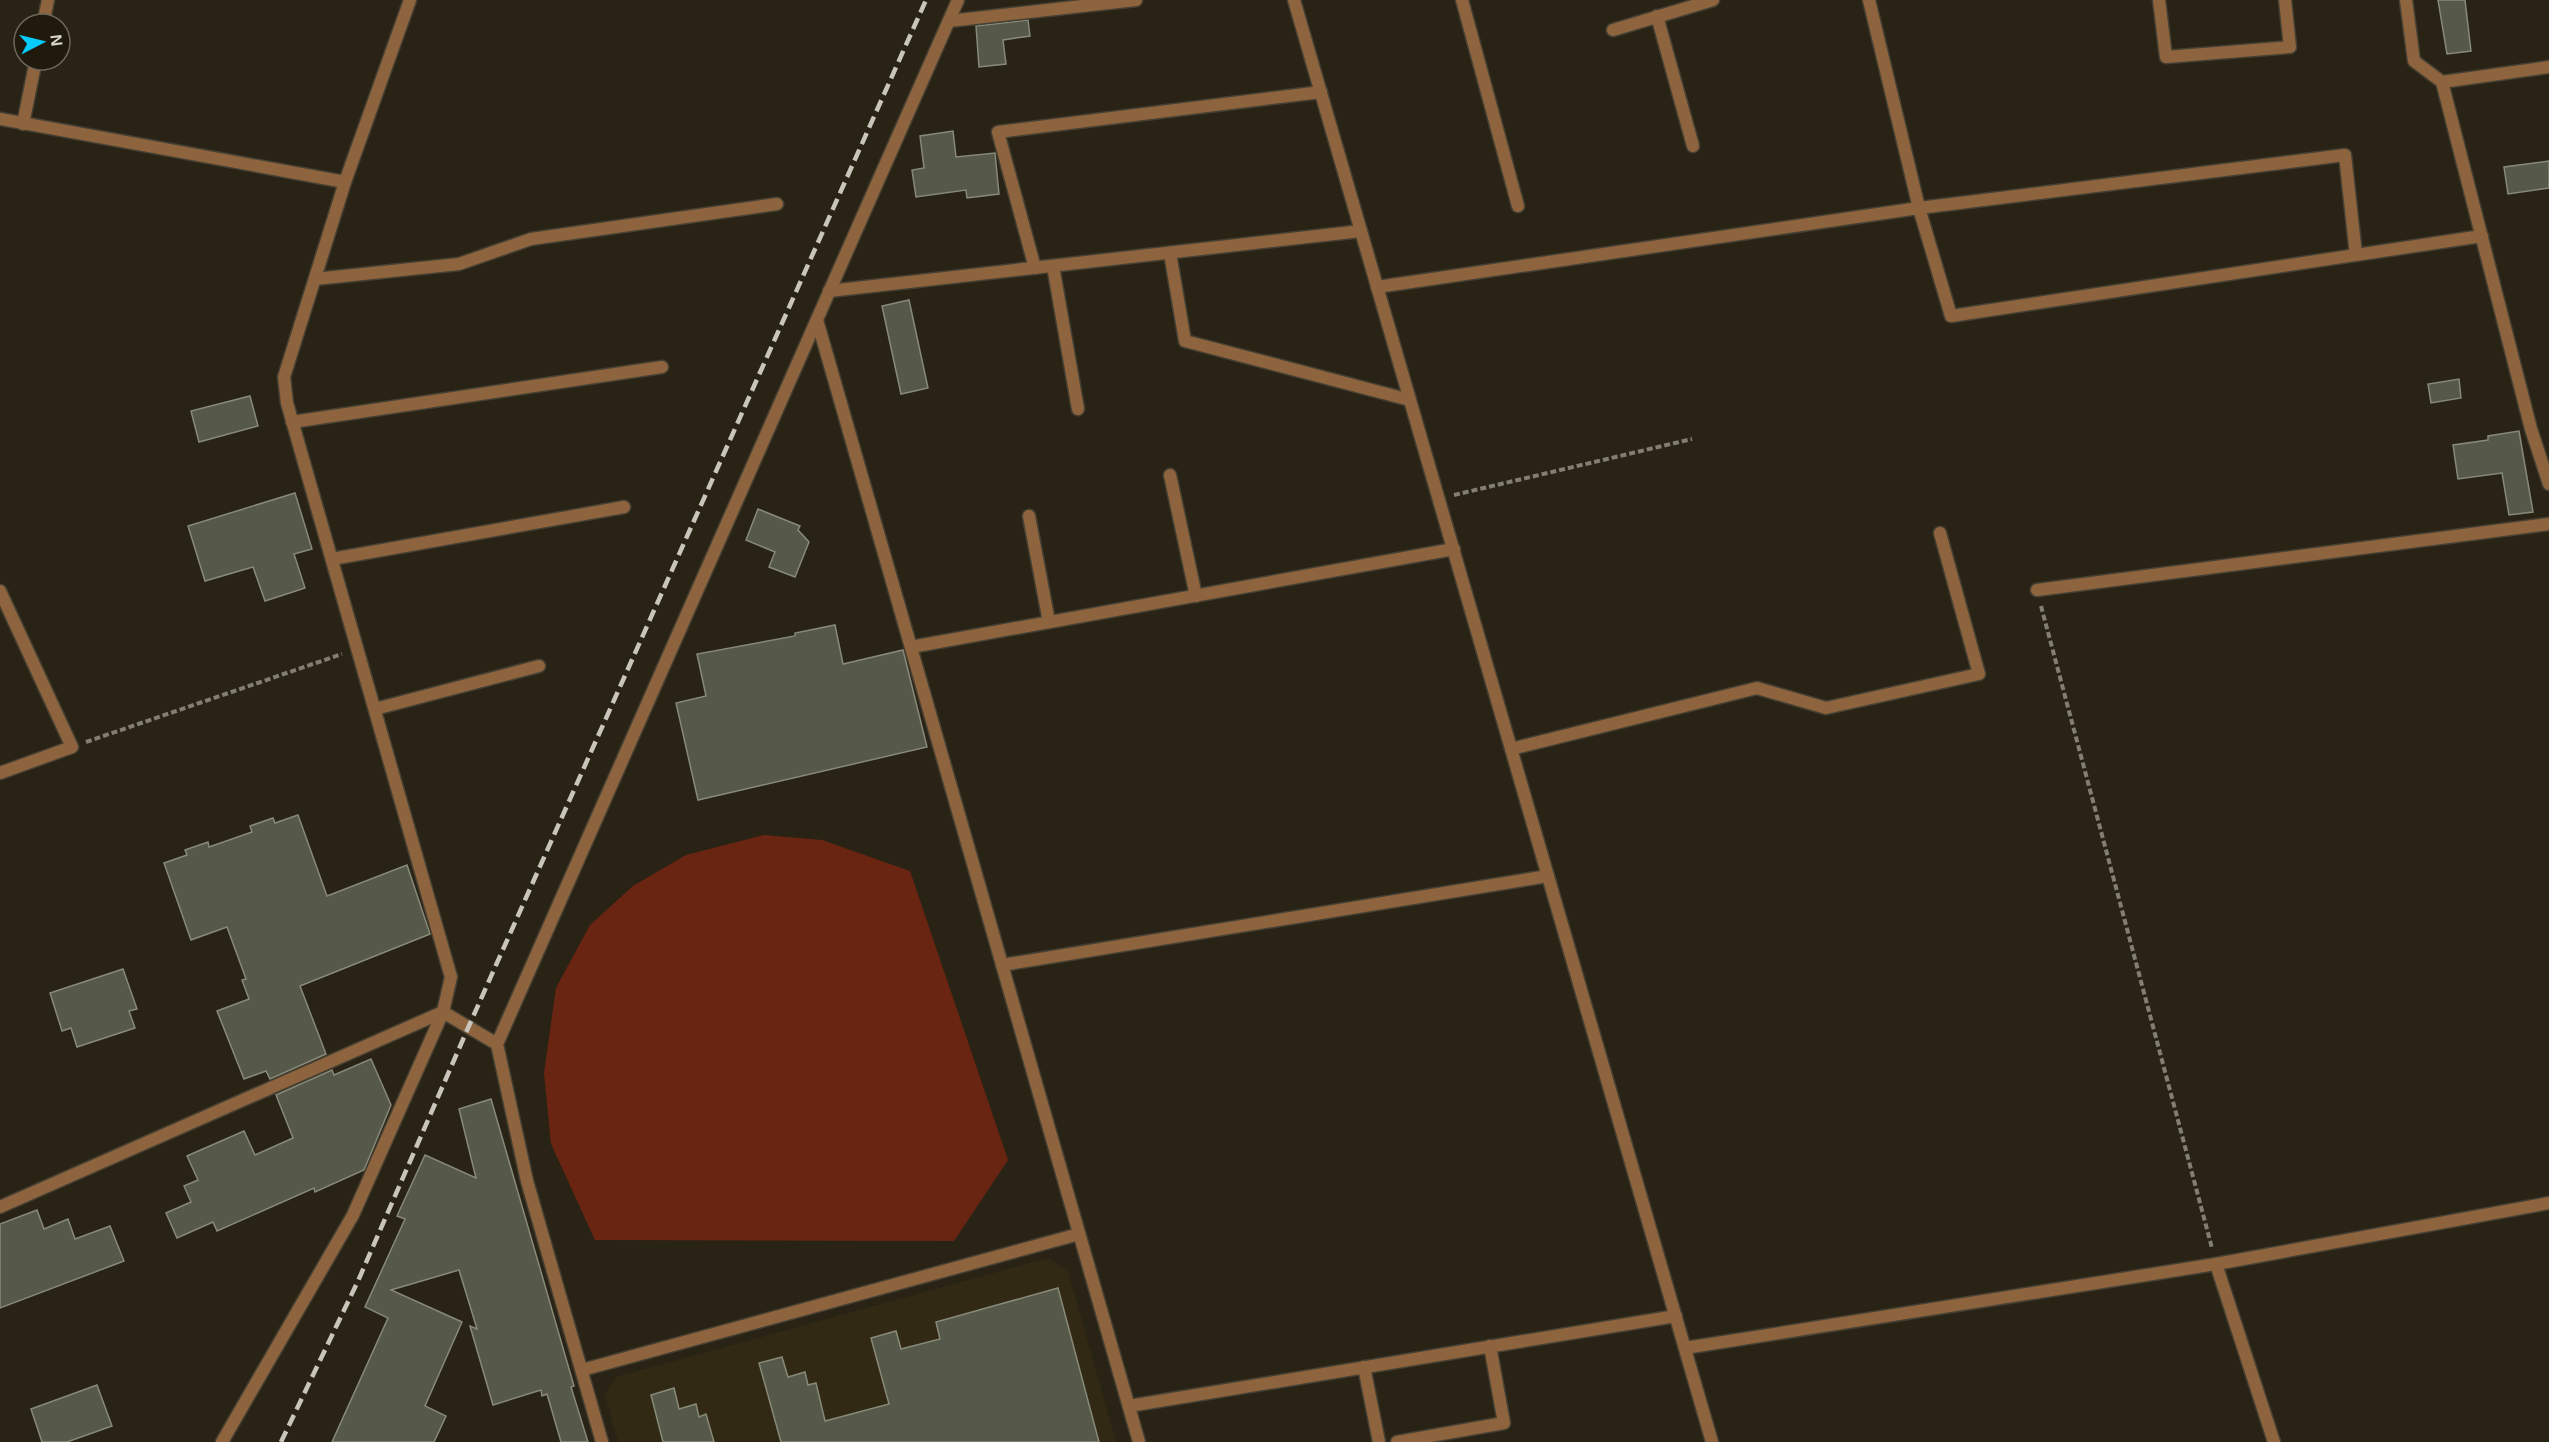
<svg xmlns="http://www.w3.org/2000/svg" width="2549" height="1442" viewBox="0 0 2549 1442" font-family="Arial,sans-serif">
	<style>
		.built { fill: #312914 }
		.green { fill: #6a2512 }
		.building { fill: #565949; stroke: #878a78; stroke-width: 1.5 }
		.lines { fill: none; stroke-linecap: round; stroke-linejoin: round }
		.service-casing { stroke: #464033; stroke-width: 15 }
		.minor-casing { stroke: #464033; stroke-width: 15 }
		.tertiary-casing { stroke: #464033; stroke-width: 15 }
		.path { stroke: #837e72; stroke-width: 4; stroke-dasharray: 6 3; stroke-linecap: butt }
		.service { stroke: #8e643e; stroke-width: 12 }
		.minor { stroke: #8e643e; stroke-width: 12 }
		.tertiary { stroke: #8e643e; stroke-width: 12 }
		.rail { stroke: #c9c5bb; stroke-width: 4.5; stroke-dasharray: 12 6; stroke-linecap: butt }
	</style>
	<rect width="100%" height="100%" fill="#292315"/>
	<!-- built -->
	<path class="built" d="M1048,1258l20,13 48,171h-498l-13,-47 11,-18z"/>
	<!-- green -->
	<path class="green" d="M764,835l58,5 88,31 98,289 -54,81 -359,-1 -44,-96 -7,-71 12,-85 34,-63 43,-39 53,-31z"/>
	<!-- building -->
	<g class="building">
		<path d="M2438,0h27l6,51 -24,3z"/>
		<path d="M1028,20l2,16 -27,4 3,24 -27,3 -3,-41z"/>
		<path d="M953,131l3,26 39,-4 4,41 -32,4 -1,-8 -50,7 -4,-27 12,-2 -4,-32z"/>
		<path d="M2549,161v27l-41,6 -4,-27z"/>
		<path d="M909,300l19,88 -27,6 -19,-88z"/>
		<path d="M2459,379l2,19 -30,5 -3,-19z"/>
		<path d="M250,396l8,30 -59,16 -8,-31z"/>
		<path d="M2519,431l14,81 -24,3 -7,-42 -44,6 -5,-34 35,-5v-4z"/>
		<path d="M295,493l17,56 -18,5 11,34 -40,13 -12,-34 -48,14 -17,-55z"/>
		<path d="M758,509l42,17 -2,4 11,12 -14,35 -26,-10 6,-15 -29,-12z"/>
		<path d="M835,625l8,39 60,-14 24,97 -229,53 -22,-97 30,-7 -9,-42 98,-18v-3z"/>
		<path d="M298,815l29,81 80,-31 23,69 -130,52 26,68 -56,25 -4,-8 -22,8 -27,-68 32,-12 -7,-19 4,-1 -19,-52 -36,13 -27,-77 23,-8 -2,-5 23,-8 1,5 43,-15 -2,-6 23,-8 2,5z"/>
		<path d="M123,969l14,40 -8,2 6,17 -58,19 -6,-19 -9,3 -12,-38z"/>
		<path d="M371,1059l20,46 -27,65 -49,22 -1,-4 -97,43 -4,-9 -36,16 -11,-25 25,-11 -7,-16 14,-6 -11,-24 57,-25 11,24 38,-17 -17,-43 56,-25 2,5z"/>
		<path d="M491,1099l83,287 -3,1 17,55h-27l-14,-48 -5,2 -1,-6 -48,15 -23,-79 7,3 -18,-59 -68,20 71,32 -37,84 21,10 -12,26h-102l56,-124 -23,-11 40,-88 -8,-3 28,-61 51,23 -17,-69z"/>
		<path d="M37,1210l7,19 24,-10 7,20 35,-13 14,35 -124,47v-84z"/>
		<path d="M1058,1288l41,154h-318l-22,-79 23,-6 6,20 17,-5 3,13 8,-2 9,38 64,-17 -18,-66 25,-7 5,18 39,-10 -4,-17z"/>
		<path d="M97,1385l15,41 -45,16h-25l-11,-33z"/>
		<path d="M674,1388l5,21 17,-5 3,13 7,-3 8,28h-51l-12,-47z"/>
	</g>
	<g class="lines">
		<!-- service casing -->
		<g class="service-casing">
			<g id="service">
				<path d="M1462,0l56,206"/>
				<path d="M1364,1367l15,75"/>
				<path d="M1129,1406l547,-90"/>
				<path d="M222,1442l131,-227 90,-203"/>
				<path d="M1397,1442l107,-19 -14,-77"/>
			</g>
		</g>
		<!-- minor casing -->
		<g class="minor-casing">
			<g id="minor">
				<path d="M410,0l-65,182 -61,195 3,26 164,574 -8,35"/>
				<path d="M1294,0l418,1442"/>
				<path d="M1869,0l50,208 32,108 531,-80"/>
				<path d="M2159,0l7,57 124,-10 -5,-47"/>
				<path d="M2406,0l8,61 28,21 89,347 18,55"/>
				<path d="M1657,16l36,130"/>
				<path d="M949,21l187,-21"/>
				<path d="M43,24l5,-24"/>
				<path d="M1613,30l100,-30"/>
				<path d="M2442,82l107,-15"/>
				<path d="M0,119l345,63"/>
				<path d="M23,124l13,-64"/>
				<path d="M1170,253l15,88 225,59"/>
				<path d="M1053,266l25,143"/>
				<path d="M1035,268l-37,-136 323,-40"/>
				<path d="M315,279l144,-15 72,-25 246,-35"/>
				<path d="M1377,287l542,-79 426,-53 11,100"/>
				<path d="M829,291l532,-60"/>
				<path d="M817,320l322,1122"/>
				<path d="M292,422l370,-55"/>
				<path d="M1170,475l26,121"/>
				<path d="M1029,516l20,106"/>
				<path d="M332,559l292,-52"/>
				<path d="M2037,590l512,-66"/>
				<path d="M0,591l72,156 -72,26"/>
				<path d="M911,647l543,-98"/>
				<path d="M375,709l164,-43"/>
				<path d="M1511,749l246,-61 69,20 153,-34 -39,-141"/>
				<path d="M1002,965l546,-89"/>
				<path d="M2216,1264l58,178"/>
				<path d="M1685,1348l531,-84 333,-61"/>
				<path d="M582,1370l497,-136"/>
			</g>
		</g>
		<!-- tertiary casing -->
		<g class="tertiary-casing">
			<g id="tertiary">
				<path d="M0,1207l443,-195 54,32"/>
				<path d="M602,1442l-75,-261 -30,-137 461,-1044"/>
			</g>
		</g>
		<!-- path -->
		<g class="path">
			<path d="M1454,495l238,-56"/>
			<path d="M2041,606l171,642"/>
			<path d="M86,742l256,-88"/>
		</g>
		<!-- service -->
		<use href="#service" class="service"/>
		<!-- minor -->
		<use href="#minor" class="minor"/>
		<!-- tertiary -->
		<use href="#tertiary" class="tertiary"/>
		<!-- rail -->
		<path class="rail" d="M281,1442l77,-161 110,-253 458,-1028"/>
	</g>
	<!-- north arrow -->
	<g transform="translate(42 42) rotate(83)"><circle r="28" fill="#1f1a0c" stroke="#6b665a" stroke-width="1.5"/>
	<path d="M0-4.5L10 22L0 15L-10 22Z" fill="#07cbf9"/>
	<text y="-9" font-size="16" font-weight="bold" text-anchor="middle" fill="#dcd8cf">N</text>
	</g>
</svg>
